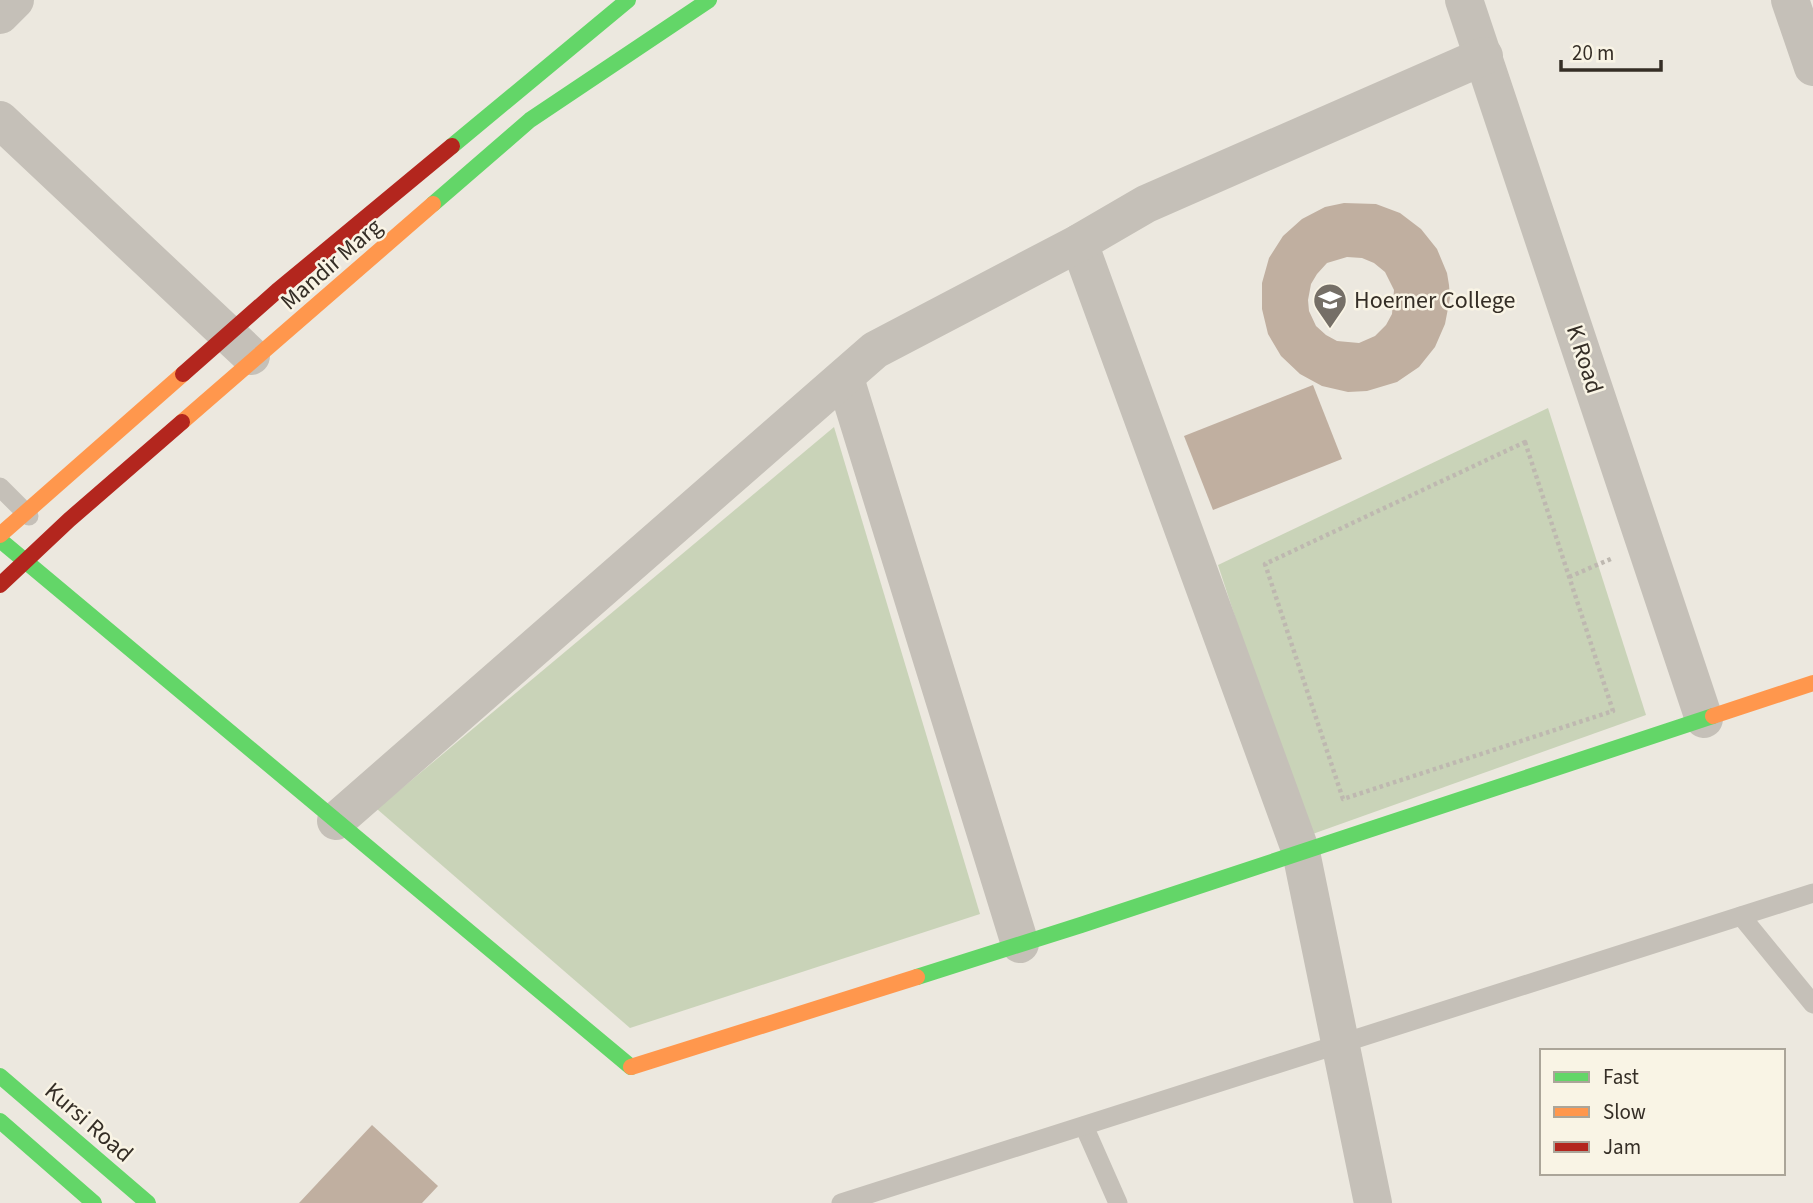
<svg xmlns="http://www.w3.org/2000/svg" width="1813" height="1203" viewBox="0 0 1813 1203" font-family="'Source Sans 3',sans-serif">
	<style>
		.green { fill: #c9d3b8 }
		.building { fill: #c0afa0; fill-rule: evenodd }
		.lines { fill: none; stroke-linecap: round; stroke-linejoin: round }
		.path { stroke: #beb8b0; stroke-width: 4.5; stroke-dasharray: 3.5 3.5; stroke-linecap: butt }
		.lane { stroke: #c5c0b8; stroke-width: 19 }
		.street { stroke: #c5c0b8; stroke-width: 38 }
		.fast { stroke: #63d668; stroke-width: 16 }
		.slow { stroke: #ff974d; stroke-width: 16 }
		.jam { stroke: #b3261e; stroke-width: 16 }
		.labels { text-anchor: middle; stroke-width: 5; stroke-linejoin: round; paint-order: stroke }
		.street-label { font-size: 24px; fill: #352e26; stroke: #f9f4e5 }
		.poi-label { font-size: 24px; fill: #352e26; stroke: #f9f4e5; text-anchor: start }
	</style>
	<rect width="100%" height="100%" fill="#ece8df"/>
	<!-- green -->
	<g class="green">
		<path d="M1548,408l98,307 -339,121 -89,-271z"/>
		<path d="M834,427l146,487 -350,114 -253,-219z"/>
	</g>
	<!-- building -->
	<g class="building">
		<path d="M1344,203l32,1 24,9 21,16 16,20 10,24 2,12 1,13 -5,26 -10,23 -16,20 -22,15 -30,9 -19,1 -26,-6 -22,-12 -19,-18 -13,-22 -6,-25v-26l7,-25 14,-22 19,-17 23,-12zM1347,257l15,1 12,5 11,9 9,18 -2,24 -6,11 -11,11 -16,7 -22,-2 -11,-6 -10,-9 -7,-15 -1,-11 3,-16 6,-10 10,-11z"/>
		<path d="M1313,385l29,74 -129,51 -29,-74z"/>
		<path d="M372,1125l66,61 -16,17h-123z"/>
	</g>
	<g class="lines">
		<!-- path -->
		<g class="path">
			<path d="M1525,442l88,269 -270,88 -78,-235z"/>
			<path d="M1569,577l44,-19"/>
		</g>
		<!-- lane -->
		<g class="lane">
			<path d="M0,487l29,29"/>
			<path d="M1741,916l72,88"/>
			<path d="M1084,1126l34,77"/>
			<path d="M841,1203l972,-310"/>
		</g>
		<!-- street -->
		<g class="street">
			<path d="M1464,0l240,719"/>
			<path d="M1790,0l23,67"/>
			<path d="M0,15l15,-15"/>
			<path d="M0,120l251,236"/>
			<path d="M1079,243l222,609 72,351"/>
			<path d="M845,378l175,566"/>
			<path d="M336,821l539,-471 204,-107 67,-39 338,-148"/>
		</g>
		<!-- fast -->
		<g class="fast">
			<path d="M452,146l176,-146"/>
			<path d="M433,204l97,-84 179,-120"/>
			<path d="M0,540l631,527"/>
			<path d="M917,977l164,-52 632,-209"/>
			<path d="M0,1076l148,127"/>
			<path d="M0,1121l94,82"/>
		</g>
		<!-- slow -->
		<g class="slow">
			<path d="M182,422l251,-218"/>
			<path d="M0,535l183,-161"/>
			<path d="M1713,716l100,-33"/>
			<path d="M631,1067l286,-90"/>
		</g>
		<!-- jam -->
		<g class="jam">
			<path d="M183,374l94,-83 175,-145"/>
			<path d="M0,585l69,-65 113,-98"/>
		</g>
	</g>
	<!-- icons -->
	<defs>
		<g id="university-pin" transform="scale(1.75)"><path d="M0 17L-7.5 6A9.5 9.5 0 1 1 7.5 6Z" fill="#756f67" stroke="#f9f4e5"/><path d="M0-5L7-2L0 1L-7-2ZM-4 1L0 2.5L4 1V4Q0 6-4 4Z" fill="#fff"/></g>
	</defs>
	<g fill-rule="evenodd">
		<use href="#university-pin" x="1330" y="300"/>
	</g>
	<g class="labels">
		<!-- street labels -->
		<g class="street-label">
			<text transform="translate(331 264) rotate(-41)" y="8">Mandir Marg</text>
			<text transform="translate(1585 359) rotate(72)" y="8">K Road</text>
			<text transform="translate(89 1122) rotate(41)" y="8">Kursi Road</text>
		</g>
		<!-- poi labels -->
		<g class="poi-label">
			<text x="1354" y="308">Hoerner College</text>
		</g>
	</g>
	<!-- legend -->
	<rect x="1540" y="1049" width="245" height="126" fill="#f9f4e5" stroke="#aba599" stroke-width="2"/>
	<rect x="1554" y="1072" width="35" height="10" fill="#63d668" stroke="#aba599" stroke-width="2"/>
	<text x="1603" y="1084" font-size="21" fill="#352e26">Fast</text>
	<rect x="1554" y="1107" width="35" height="10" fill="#ff974d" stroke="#aba599" stroke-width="2"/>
	<text x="1603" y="1119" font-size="21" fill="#352e26">Slow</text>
	<rect x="1554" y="1142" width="35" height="10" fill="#b3261e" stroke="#aba599" stroke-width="2"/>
	<text x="1603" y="1154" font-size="21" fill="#352e26">Jam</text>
	<!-- scale -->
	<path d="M1561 60v10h100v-10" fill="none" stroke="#352e26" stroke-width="3.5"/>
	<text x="1572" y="60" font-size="21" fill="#352e26" stroke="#f9f4e5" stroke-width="5" paint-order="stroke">20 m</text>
</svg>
